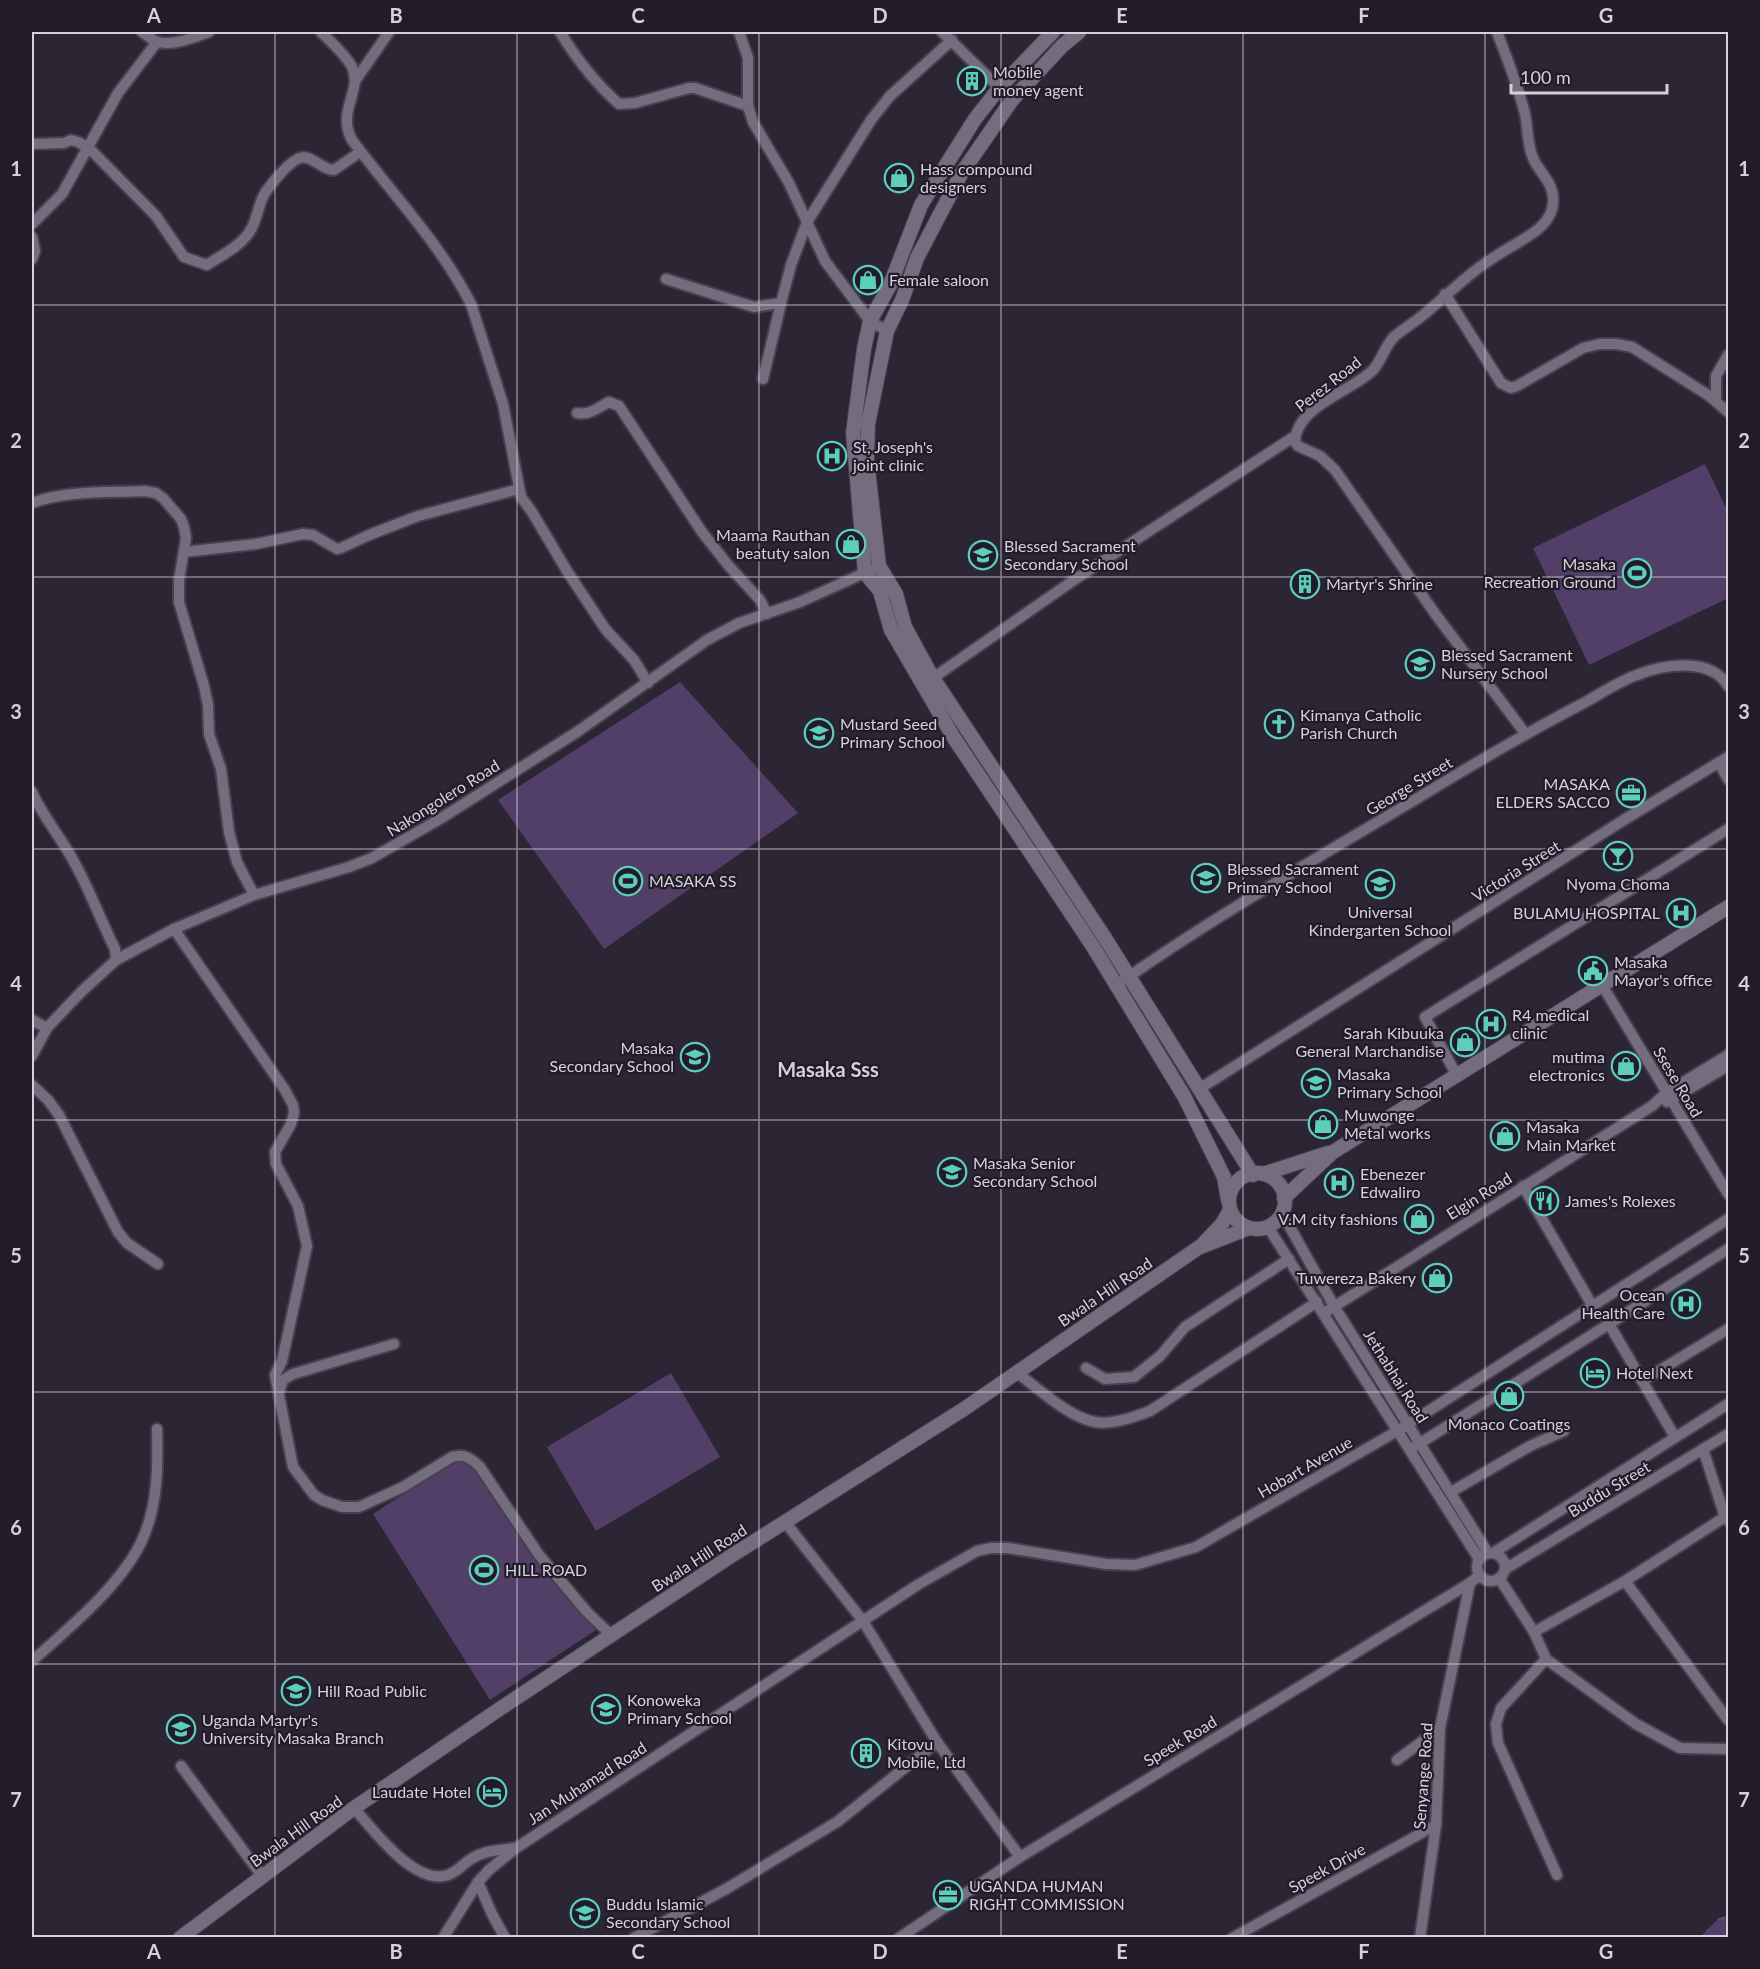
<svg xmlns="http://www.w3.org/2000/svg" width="1760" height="1969" viewBox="0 0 1760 1969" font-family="Lato,sans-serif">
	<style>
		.wetland { fill: url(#wetland-marsh) }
		.park { fill: #513f67 }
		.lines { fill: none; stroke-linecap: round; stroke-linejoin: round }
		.minor-casing { stroke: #46414d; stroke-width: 14 }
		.tertiary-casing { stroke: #46414d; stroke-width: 16 }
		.minor { stroke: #746d7e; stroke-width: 10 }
		.tertiary { stroke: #746d7e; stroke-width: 14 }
		.grid { fill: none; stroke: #d5d1da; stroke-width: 1.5; stroke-opacity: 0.55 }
		.labels { text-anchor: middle; stroke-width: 4.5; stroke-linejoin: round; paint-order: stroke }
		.poi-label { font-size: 16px; fill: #d5d1da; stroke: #221c2a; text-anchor: start }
		.street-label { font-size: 16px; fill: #d5d1da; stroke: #221c2a }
		.quarter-label { font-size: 20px; font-weight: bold; fill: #d5d1da; stroke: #221c2a }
		.neatline { fill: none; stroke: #d5d1da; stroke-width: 2 }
		.grid-label { font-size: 20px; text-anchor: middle; font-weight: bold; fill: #d5d1da }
	</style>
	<defs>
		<pattern id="wetland-marsh" width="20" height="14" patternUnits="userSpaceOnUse" patternTransform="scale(1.5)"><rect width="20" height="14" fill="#513f67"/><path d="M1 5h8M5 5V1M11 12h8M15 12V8" fill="none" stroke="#695a7c"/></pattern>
	</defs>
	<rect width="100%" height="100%" fill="#2b2534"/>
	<!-- wetland -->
	<path class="wetland" d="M1728,1915v22h-28l19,-19z"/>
	<!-- park -->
	<g class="park">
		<path d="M1705,464l20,42 3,-1v93l-139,67 -56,-117z"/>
		<path d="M680,682l118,131 -194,136 -106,-149z"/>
		<path d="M671,1373l49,84 -124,74 -49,-84z"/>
		<path d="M462,1455l15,9 125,162 -112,74 -117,-186z"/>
	</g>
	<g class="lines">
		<!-- minor casing -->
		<g class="minor-casing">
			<g id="minor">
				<path d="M142,32c5,3 11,9 16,10 16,4 37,-5 51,-10"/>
				<path d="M321,32c10,10 24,22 31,35 11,24 -16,44 0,73 40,54 88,103 119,164l32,100 18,93 11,15 35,59 39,59 28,30 14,23"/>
				<path d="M560,32c16,26 35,51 59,72l16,-1 54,-15h6l53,18"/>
				<path d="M739,32l9,26v48l5,16 36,61 36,78 45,60 17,10"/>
				<path d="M942,32l70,68"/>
				<path d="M1497,32c10,27 21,53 28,82 3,14 2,30 8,44 7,16 22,25 20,45 -1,19 -19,30 -34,39 -12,7 -24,14 -35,22 -20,14 -37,31 -56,47 -10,9 -22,16 -33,25 -10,9 -13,24 -22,34 -22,22 -77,36 -78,72l3,4 22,10 15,14 101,145 89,118"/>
				<path d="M355,81l34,-49"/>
				<path d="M32,144l32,-1 7,-3 7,2 11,6 67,68 28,41 23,8c13,-9 32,-18 41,-31 8,-10 9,-23 14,-35 4,-10 27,-38 38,-41 11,-4 22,12 34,12l26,-18"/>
				<path d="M32,224l30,-30 56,-101 39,-51"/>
				<path d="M32,237l3,14 -3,8"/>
				<path d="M666,279l88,28 27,-4"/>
				<path d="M1445,294l56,89 10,5 6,-2 66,-38 17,-4h16l16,3 76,48 20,17"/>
				<path d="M763,379l18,-76 10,-38 16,-43 64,-102 19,-24 62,-56"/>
				<path d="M1716,401v-25l12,-21"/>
				<path d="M577,413c11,3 22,-6 32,-11l10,4 83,126 26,33 32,35 7,14"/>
				<path d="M32,503c34,-13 77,-10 113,-12l11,2 7,5 18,21 3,8 2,11 -7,42v22l25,84 4,19 1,29 12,35 8,63 8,30 17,33"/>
				<path d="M184,552l72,-8 47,-10 10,1 24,14 4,-1 28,-13 49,-19 101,-27"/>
				<path d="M933,678l141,-98 221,-144"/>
				<path d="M1719,763l9,16"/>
				<path d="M32,792c11,25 28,44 41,68 16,28 27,59 42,89l1,11"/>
				<path d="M174,929l111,161 8,15 1,8 -3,11 -16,28 1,12 22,42 9,40 -25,115 -7,14 18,92 21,28 8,5 20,7h17l44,-20 49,-30c12,-4 20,2 28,10l59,88 48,57 25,24"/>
				<path d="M1124,980c97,-68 201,-126 302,-187 51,-31 102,-61 154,-88 19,-10 37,-23 57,-30 27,-11 74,-18 91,11"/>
				<path d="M1602,985l126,209"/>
				<path d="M32,1020l15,8"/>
				<path d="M32,1056l15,-28 34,-36 35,-32 58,-31 80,-34 95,-28 23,-9 68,-39 137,-87 130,-92 32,-17 61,-21 71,-32"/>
				<path d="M1456,1074l-31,-57 303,-188"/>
				<path d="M32,1085l16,15 11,15 59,117 9,11 31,21"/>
				<path d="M1199,1089l428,-271 101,-61"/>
				<path d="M1667,1102l61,-36"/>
				<path d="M1523,1186l69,119"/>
				<path d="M1282,1213l52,93 154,247"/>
				<path d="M1268,1227l211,332"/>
				<path d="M1324,1313l328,-207 15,-14 61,-37"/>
				<path d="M1609,1324l66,113"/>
				<path d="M1086,1368l19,11 29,-2 26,-21 25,-29 104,-68"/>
				<path d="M1016,1372c22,16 52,45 79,50 18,3 39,-5 55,-11l167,-109"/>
				<path d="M1642,1381l86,-52"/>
				<path d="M279,1392l4,-12 10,-6 101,-30"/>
				<path d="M1414,1447l314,-198"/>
				<path d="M1703,1449l22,68 3,4"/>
				<path d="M1451,1492l79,-46 34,-15"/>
				<path d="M785,1522l78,99 74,121 83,115"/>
				<path d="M1493,1553l235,-149"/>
				<circle cx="1491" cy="1567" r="14"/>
				<path d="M1505,1569l223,-135"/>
				<path d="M1499,1578l35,54 12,27 90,65 44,24 48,1"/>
				<path d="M1625,1581l103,139"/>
				<path d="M1534,1632l91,-51 103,-66"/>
				<path d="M1546,1659l-45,49 -5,16 2,19 59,132"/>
				<path d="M32,1661c36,-32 92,-78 111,-123 15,-34 15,-73 14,-109"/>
				<path d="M1397,1760l43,-32"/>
				<path d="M181,1766l81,110"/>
				<path d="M354,1808c19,22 61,78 94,67 9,-3 15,-11 23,-16 14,-9 29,-9 44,-11"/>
				<path d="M478,1882l14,32 13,24"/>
				<path d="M443,1938l35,-56 11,-12 27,-22 403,-264 58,-33 14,-3h17l98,16 29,1 61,-18 203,-117 329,-211"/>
				<path d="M634,1938l92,-49 111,-67 100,-80"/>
				<path d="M899,1938l121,-81 450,-274 10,-8"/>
				<path d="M1232,1938l204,-113"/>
				<path d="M1420,1938l16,-113 4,-97 30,-145"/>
			</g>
		</g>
		<!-- tertiary casing -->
		<g class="tertiary-casing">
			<g id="tertiary">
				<path d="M1053,32l-53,55 -25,32 -54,86 -31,80 -20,36 -6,28 -11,84 12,140 15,18 11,39 63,108 138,207 92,151 40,81 4,23"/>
				<path d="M1079,32l-17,14 -50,54 -51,74 -44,84 -15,42 -15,31 -19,93 -1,36 12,106 17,28 9,33 28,51 172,260 148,237"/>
				<circle cx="1257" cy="1201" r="28"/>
				<path d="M1263,1174l65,-21"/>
				<path d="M1284,1198l49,-46 395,-245"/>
				<path d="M1202,1245l20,-21 8,-14"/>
				<path d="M180,1938l174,-130 147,-100 230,-152 233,-147 234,-161 51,-20"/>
			</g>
		</g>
		<!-- minor -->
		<use href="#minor" class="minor"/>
		<!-- tertiary -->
		<use href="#tertiary" class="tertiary"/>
	</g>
	<!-- grid -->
	<path class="grid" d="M275,32v1906M517,32v1906M759,32v1906M1001,32v1906M1243,32v1906M1485,32v1906M32,305h1696M32,577h1696M32,849h1696M32,1120h1696M32,1392h1696M32,1664h1696"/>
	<!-- icons -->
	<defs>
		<g id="building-ring" transform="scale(1.5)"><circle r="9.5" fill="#221c2a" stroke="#5ccebb" stroke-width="1.5"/><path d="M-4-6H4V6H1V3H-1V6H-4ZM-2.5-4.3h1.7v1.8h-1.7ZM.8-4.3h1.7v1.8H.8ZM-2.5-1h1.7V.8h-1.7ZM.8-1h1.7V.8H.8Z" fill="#5ccebb"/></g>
		<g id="shop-ring" transform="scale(1.5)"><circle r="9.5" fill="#221c2a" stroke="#5ccebb" stroke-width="1.5"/><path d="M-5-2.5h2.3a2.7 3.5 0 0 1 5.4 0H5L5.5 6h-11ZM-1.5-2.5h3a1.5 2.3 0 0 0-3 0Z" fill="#5ccebb"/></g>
		<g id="hospital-ring" transform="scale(1.5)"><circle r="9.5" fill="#221c2a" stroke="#5ccebb" stroke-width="1.5"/><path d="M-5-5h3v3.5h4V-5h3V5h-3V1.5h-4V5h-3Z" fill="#5ccebb"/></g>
		<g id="school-ring" transform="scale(1.5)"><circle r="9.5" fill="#221c2a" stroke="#5ccebb" stroke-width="1.5"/><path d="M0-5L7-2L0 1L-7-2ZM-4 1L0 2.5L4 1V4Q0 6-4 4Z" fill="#5ccebb"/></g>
		<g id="stadium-ring" transform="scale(1.5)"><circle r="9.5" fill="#221c2a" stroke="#5ccebb" stroke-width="1.5"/><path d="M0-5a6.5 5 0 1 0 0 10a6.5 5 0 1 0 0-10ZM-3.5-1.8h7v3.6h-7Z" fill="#5ccebb"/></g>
		<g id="church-ring" transform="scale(1.5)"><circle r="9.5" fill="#221c2a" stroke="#5ccebb" stroke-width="1.5"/><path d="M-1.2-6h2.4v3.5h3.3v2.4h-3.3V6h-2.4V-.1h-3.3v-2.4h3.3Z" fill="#5ccebb"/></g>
		<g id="office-ring" transform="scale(1.5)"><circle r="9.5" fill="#221c2a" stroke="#5ccebb" stroke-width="1.5"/><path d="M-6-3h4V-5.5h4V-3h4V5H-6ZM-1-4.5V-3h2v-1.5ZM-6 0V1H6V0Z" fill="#5ccebb"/></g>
		<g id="bar-ring" transform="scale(1.5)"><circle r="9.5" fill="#221c2a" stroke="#5ccebb" stroke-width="1.5"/><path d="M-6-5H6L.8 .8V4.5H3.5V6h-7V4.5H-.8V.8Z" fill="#5ccebb"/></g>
		<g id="civic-ring" transform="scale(1.5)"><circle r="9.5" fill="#221c2a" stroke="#5ccebb" stroke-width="1.5"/><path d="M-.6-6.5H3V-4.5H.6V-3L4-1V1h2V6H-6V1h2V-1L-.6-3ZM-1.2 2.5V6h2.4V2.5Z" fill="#5ccebb"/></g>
		<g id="restaurant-ring" transform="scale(1.5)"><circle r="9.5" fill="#221c2a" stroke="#5ccebb" stroke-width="1.5"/><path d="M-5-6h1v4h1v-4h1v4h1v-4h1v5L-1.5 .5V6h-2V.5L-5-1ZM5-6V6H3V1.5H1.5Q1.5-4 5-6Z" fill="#5ccebb"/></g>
		<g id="hotel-ring" transform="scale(1.5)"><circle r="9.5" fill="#221c2a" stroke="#5ccebb" stroke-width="1.5"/><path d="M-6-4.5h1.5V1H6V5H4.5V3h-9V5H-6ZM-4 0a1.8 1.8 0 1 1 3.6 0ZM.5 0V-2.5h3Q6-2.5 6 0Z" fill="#5ccebb"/></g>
	</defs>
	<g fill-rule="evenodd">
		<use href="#building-ring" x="972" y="81"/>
		<use href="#shop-ring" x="899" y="178"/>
		<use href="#shop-ring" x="868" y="280"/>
		<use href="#hospital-ring" x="832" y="456"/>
		<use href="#shop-ring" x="851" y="544"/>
		<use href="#school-ring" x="983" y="555"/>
		<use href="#stadium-ring" x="1637" y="573"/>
		<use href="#building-ring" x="1305" y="584"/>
		<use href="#school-ring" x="1420" y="664"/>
		<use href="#church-ring" x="1279" y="724"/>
		<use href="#school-ring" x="819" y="733"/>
		<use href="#office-ring" x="1631" y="793"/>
		<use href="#bar-ring" x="1618" y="856"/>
		<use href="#school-ring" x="1206" y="878"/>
		<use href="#stadium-ring" x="628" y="881"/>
		<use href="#school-ring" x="1380" y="884"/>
		<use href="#hospital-ring" x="1681" y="913"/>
		<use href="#civic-ring" x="1593" y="971"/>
		<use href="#hospital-ring" x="1491" y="1024"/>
		<use href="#shop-ring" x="1465" y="1042"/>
		<use href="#school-ring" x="695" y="1057"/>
		<use href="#shop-ring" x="1626" y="1066"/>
		<use href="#school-ring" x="1316" y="1083"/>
		<use href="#shop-ring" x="1323" y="1124"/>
		<use href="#shop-ring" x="1505" y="1136"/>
		<use href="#school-ring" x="952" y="1172"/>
		<use href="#hospital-ring" x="1339" y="1183"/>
		<use href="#restaurant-ring" x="1544" y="1201"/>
		<use href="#shop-ring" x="1419" y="1219"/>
		<use href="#shop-ring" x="1437" y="1278"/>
		<use href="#hospital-ring" x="1686" y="1304"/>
		<use href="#hotel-ring" x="1595" y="1373"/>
		<use href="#shop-ring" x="1509" y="1396"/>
		<use href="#stadium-ring" x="484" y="1570"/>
		<use href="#school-ring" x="296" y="1691"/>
		<use href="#school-ring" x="606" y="1709"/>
		<use href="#school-ring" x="181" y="1729"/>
		<use href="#building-ring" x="866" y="1753"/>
		<use href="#hotel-ring" x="492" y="1792"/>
		<use href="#office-ring" x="948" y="1895"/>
		<use href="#school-ring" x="585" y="1913"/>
	</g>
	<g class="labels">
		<!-- poi labels -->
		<g class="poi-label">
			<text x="993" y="78">Mobile<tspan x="993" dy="18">money agent</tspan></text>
			<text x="920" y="175">Hass compound<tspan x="920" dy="18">designers</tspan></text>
			<text x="889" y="286">Female saloon</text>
			<text x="853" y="453">St, Joseph's<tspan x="853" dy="18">joint clinic</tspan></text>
			<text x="830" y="541" text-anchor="end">Maama Rauthan<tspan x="830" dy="18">beatuty salon</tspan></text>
			<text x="1004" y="552">Blessed Sacrament<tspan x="1004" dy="18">Secondary School</tspan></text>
			<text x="1616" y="570" text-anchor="end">Masaka<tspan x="1616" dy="18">Recreation Ground</tspan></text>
			<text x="1326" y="590">Martyr's Shrine</text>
			<text x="1441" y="661">Blessed Sacrament<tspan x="1441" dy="18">Nursery School</tspan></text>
			<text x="1300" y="721">Kimanya Catholic<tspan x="1300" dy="18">Parish Church</tspan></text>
			<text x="840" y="730">Mustard Seed<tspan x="840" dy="18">Primary School</tspan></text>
			<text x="1610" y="790" text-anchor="end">MASAKA<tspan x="1610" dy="18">ELDERS SACCO</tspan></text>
			<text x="1227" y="875">Blessed Sacrament<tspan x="1227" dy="18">Primary School</tspan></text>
			<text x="649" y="887">MASAKA SS</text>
			<text x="1618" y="890" text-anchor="middle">Nyoma Choma</text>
			<text x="1380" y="918" text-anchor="middle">Universal<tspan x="1380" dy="18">Kindergarten School</tspan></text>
			<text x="1660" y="919" text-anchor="end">BULAMU HOSPITAL</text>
			<text x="1614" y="968">Masaka<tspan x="1614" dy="18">Mayor's office</tspan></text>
			<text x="1512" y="1021">R4 medical<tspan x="1512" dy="18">clinic</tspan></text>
			<text x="1444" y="1039" text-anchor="end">Sarah Kibuuka<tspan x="1444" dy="18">General Marchandise</tspan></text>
			<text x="674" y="1054" text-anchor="end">Masaka<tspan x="674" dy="18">Secondary School</tspan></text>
			<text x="1605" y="1063" text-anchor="end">mutima<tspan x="1605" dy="18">electronics</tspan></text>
			<text x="1337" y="1080">Masaka<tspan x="1337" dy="18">Primary School</tspan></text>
			<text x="1344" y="1121">Muwonge<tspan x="1344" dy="18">Metal works</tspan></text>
			<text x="1526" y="1133">Masaka<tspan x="1526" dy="18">Main Market</tspan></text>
			<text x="973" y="1169">Masaka Senior<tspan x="973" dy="18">Secondary School</tspan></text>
			<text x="1360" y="1180">Ebenezer<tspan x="1360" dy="18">Edwaliro</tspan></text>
			<text x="1565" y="1207">James's Rolexes</text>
			<text x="1398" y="1225" text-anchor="end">V.M city fashions</text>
			<text x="1416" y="1284" text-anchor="end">Tuwereza Bakery</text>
			<text x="1665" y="1301" text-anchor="end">Ocean<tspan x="1665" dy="18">Health Care</tspan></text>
			<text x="1616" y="1379">Hotel Next</text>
			<text x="1509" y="1430" text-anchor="middle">Monaco Coatings</text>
			<text x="505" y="1576">HILL ROAD</text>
			<text x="317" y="1697">Hill Road Public</text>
			<text x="627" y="1706">Konoweka<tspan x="627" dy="18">Primary School</tspan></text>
			<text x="202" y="1726">Uganda Martyr's<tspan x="202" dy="18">University Masaka Branch</tspan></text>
			<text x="887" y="1750">Kitovu<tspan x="887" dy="18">Mobile, Ltd</tspan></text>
			<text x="471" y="1798" text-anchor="end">Laudate Hotel</text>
			<text x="969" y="1892">UGANDA HUMAN<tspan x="969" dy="18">RIGHT COMMISSION</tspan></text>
			<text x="606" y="1910">Buddu Islamic<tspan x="606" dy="18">Secondary School</tspan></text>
		</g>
		<!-- street labels -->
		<g class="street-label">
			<text transform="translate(1328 384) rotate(-38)" y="6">Perez Road</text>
			<text transform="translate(1409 786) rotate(-31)" y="6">George Street</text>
			<text transform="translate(443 798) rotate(-32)" y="6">Nakongolero Road</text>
			<text transform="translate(1516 871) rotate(-32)" y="6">Victoria Street</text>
			<text transform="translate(1678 1082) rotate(59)" y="6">Ssese Road</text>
			<text transform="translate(1479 1196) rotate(-32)" y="6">Elgin Road</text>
			<text transform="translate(1105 1292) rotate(-34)" y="6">Bwala Hill Road</text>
			<text transform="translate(1396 1376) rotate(58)" y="6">Jethabhai Road</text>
			<text transform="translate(1305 1467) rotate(-30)" y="6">Hobart Avenue</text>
			<text transform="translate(1609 1489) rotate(-31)" y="6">Buddu Street</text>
			<text transform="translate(699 1558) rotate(-33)" y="6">Bwala Hill Road</text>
			<text transform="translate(1180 1741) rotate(-31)" y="6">Speek Road</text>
			<text transform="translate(1423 1776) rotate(-86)" y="6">Senyange Road</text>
			<text transform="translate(587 1783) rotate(-33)" y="6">Jan Muhamad Road</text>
			<text transform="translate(296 1831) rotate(-36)" y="6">Bwala Hill Road</text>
			<text transform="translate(1327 1868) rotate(-29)" y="6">Speek Drive</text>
		</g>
		<!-- quarter labels -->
		<g class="quarter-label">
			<text x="828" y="1077">Masaka Sss</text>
		</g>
	</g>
	<!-- border -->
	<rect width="1760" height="1969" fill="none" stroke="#221c2a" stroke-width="66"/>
	<!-- scale -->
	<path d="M1511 84v9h156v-9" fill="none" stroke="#d5d1da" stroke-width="3"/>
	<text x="1520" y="84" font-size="18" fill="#d5d1da" stroke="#221c2a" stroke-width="4.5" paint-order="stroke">100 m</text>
	<rect x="33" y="33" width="1694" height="1903" class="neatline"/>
	<g class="grid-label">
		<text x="154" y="23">A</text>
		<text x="396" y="23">B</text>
		<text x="638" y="23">C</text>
		<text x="880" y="23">D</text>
		<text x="1122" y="23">E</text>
		<text x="1364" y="23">F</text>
		<text x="1606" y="23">G</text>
		<text x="16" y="176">1</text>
		<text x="1744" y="176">1</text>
		<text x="16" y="448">2</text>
		<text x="1744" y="448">2</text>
		<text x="16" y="719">3</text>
		<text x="1744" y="719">3</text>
		<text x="16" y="991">4</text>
		<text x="1744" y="991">4</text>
		<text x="16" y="1263">5</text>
		<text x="1744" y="1263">5</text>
		<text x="16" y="1535">6</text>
		<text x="1744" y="1535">6</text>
		<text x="16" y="1807">7</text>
		<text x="1744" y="1807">7</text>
		<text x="154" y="1959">A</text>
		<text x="396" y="1959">B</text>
		<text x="638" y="1959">C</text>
		<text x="880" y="1959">D</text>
		<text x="1122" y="1959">E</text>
		<text x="1364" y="1959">F</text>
		<text x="1606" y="1959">G</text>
	</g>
</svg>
